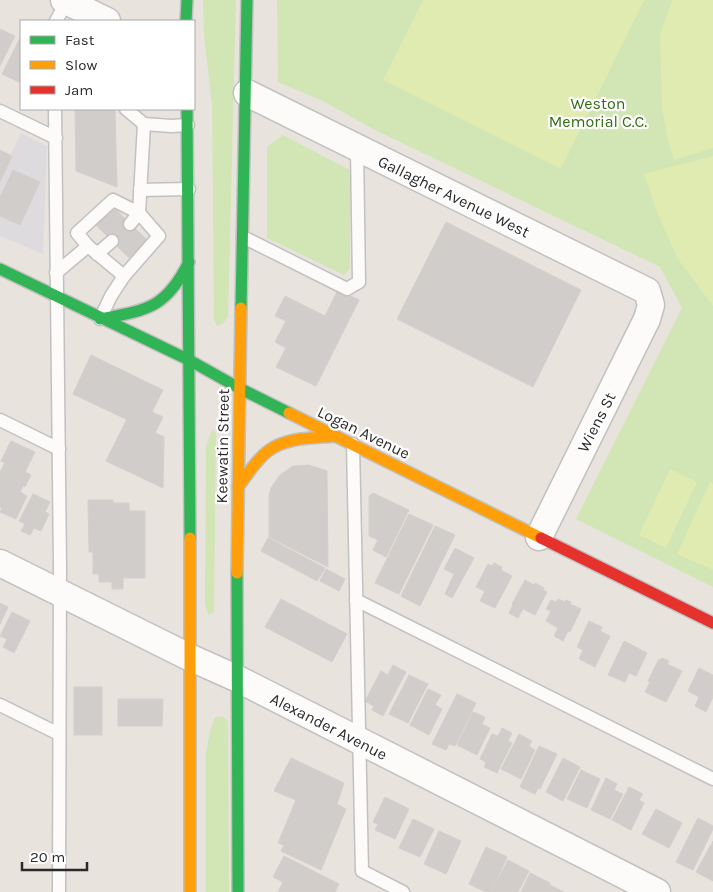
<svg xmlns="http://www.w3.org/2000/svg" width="713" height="892" viewBox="0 0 713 892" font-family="Karla,sans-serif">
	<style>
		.industrial { fill: #dedbde }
		.green { fill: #d1e6b4 }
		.pitch { fill: #dfebb1 }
		.building { fill: #d1cdca; stroke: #d4cfcb }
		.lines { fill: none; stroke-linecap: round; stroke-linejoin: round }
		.lane-casing { stroke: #c2c0c0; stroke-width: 15 }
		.street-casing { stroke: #c2c0c0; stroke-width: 29 }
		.fast-casing { stroke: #c2c0c0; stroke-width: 14 }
		.slow-casing { stroke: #c2c0c0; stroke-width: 14 }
		.jam-casing { stroke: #c2c0c0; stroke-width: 14 }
		.lane { stroke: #fcfbfa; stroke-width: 12 }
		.street { stroke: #fcfbfa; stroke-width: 26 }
		.fast { stroke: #30b455; stroke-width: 11 }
		.slow { stroke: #ff9f0a; stroke-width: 11 }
		.jam { stroke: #e5322d; stroke-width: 11 }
		.labels { text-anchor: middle; stroke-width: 4.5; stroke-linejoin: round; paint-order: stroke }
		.park-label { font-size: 16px; fill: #346c14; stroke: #fff }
		.street-label { font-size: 16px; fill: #2a2a2a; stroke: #fff }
	</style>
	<rect width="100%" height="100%" fill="#e9e3de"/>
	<!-- industrial -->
	<path class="industrial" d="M21,133l26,13 -4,108 -43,-18v-58z"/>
	<!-- green -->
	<g class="green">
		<path d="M203,0h33l-8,316 -4,7 -7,3 -3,-7 -2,-214 -8,-70z"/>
		<path d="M277,0h436v587l-137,-68 106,-211 -22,-41 -287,-138 -50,-28 -45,-19z"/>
		<path d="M283,135l67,35v99l-6,6 -77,-37v-91z"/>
		<path d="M212,429l4,4 -2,179 -6,3 -3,-11 1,-157z"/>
		<path d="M215,717h8l5,4 1,171h-23v-138l4,-23z"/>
	</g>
	<!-- pitch -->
	<g class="pitch">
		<path d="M423,0h221l-83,169 -178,-89z"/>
		<path d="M672,0h41v148l-39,12 -7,-24 -5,-28 -2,-73z"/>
		<path d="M713,156v150l-36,-48 -20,-46 -13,-38z"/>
		<path d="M670,469l27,13 -31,66 -27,-13z"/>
		<path d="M710,482l3,2v86l-36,-16z"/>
	</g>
	<!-- building -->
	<g class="building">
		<path d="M0,29l15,7 -15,30z"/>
		<path d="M20,38l1,1v44l-19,-9z"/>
		<path d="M75,109h36l4,2 2,76 -41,-16z"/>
		<path d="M0,150l12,6 -12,26z"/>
		<path d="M13,170l27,12 -20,43 -20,-9v-19z"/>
		<path d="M112,206l35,34 -18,18 -34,-34z"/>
		<path d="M446,222l135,68 -48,97 -136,-68z"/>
		<path d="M338,290l21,10 -43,86 -40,-19 10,-19 -11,-6 11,-21 -11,-5 10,-20 40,20z"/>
		<path d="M91,355l72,35 -11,22 11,5 -8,16 -82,-39z"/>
		<path d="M127,419l37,18 -1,51 -57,-27z"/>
		<path d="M11,441l24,11 -10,20 6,3 -6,12 -2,-1 -3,6 7,4 -11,23 -16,-7 2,-4 -2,-1v-35l5,-9 -4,-2z"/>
		<path d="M309,465l18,6 1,96 -59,-30v-41l2,-8 9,-13 13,-9z"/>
		<path d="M373,493l36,17 -23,47 -13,-7 5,-10 -9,-4v-40z"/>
		<path d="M33,494l17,8 -5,10 4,2 -8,17 -7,-3 -4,7 -9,-4 4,-7 -6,-3z"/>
		<path d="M88,500h25v3h16v8h16v67h-22v11h-11v-7h-13v-8h-6v-22h-4z"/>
		<path d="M409,514l24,11 -34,69 -24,-11z"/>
		<path d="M435,526l20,9 -35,71 -19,-10z"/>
		<path d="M268,538l57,30 -8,13 -56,-30z"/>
		<path d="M455,548l19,10 -22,40 -7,-4 9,-20 -10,-5z"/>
		<path d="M494,563l8,4 -1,3 11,6 -17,32 -15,-7 5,-10 -9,-4 12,-23 4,2z"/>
		<path d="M326,569l19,10 -6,12 -19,-10z"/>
		<path d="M525,580l9,5 1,-2 9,5 -1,2 4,2 -12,23 -12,-6 -5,9 -9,-5 4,-8 -1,-1z"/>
		<path d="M281,599l66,35 -15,28 -67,-35z"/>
		<path d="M558,599l7,3 1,-2 5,2 -1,2 11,5 -11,23 -2,-1 -5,10 -9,-5 4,-8 -12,-7 5,-10 -5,-2 5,-9 5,2z"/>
		<path d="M0,603l8,4 -8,17z"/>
		<path d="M12,612l18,9 -16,32 -11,-6 4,-8 -7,-3z"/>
		<path d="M589,621l13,6 -2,4 10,5 -15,31 -16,-8 4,-9 -6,-3z"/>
		<path d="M624,641l23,12 -11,23 -7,-3 -4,9 -17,-7z"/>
		<path d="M662,658l7,3 -2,3 15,7 -16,31 -21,-10 5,-10 -2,-1 11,-22 2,1z"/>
		<path d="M393,665l13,7 -23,44 -11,-6 2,-4 -9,-5 16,-30 7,4z"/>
		<path d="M699,668l14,7v22l-7,15 -11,-6 4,-9 -11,-6z"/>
		<path d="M409,675l19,9 -20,39 -19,-9z"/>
		<rect x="74" y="687" width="28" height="48"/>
		<path d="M428,689l13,6 -6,10 7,4 -13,26 -19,-10z"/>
		<path d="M457,694l19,9 -21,43 -6,-2 -3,6 -14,-6z"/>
		<path d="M118,699h45l-1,27h-44z"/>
		<path d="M473,712l12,5 -3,7 8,4 -13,27 -20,-10z"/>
		<path d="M502,728l10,5 -4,8 4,2 -15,30 -13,-6 2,-5 -6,-3 12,-25 6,2z"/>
		<path d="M519,734l13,7 -3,5 6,4 -14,29 -20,-10z"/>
		<path d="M539,746l18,8 -17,35 -2,-1 -3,6 -15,-7z"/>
		<path d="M291,758l53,25 -7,21 9,5 -25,61 -40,-19 3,-6 -6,-2 18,-43 -22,-9z"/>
		<path d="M563,758l17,9 -17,34 -17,-9z"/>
		<path d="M581,770l19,9 -13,29 -20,-9z"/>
		<path d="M606,778l11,6 -3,6 9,4 -13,25 -19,-9z"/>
		<path d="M629,787l14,7 -4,6 5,3 -13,27 -19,-10z"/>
		<path d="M385,797l24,12 -14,30 -20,-9 3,-6 -5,-2z"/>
		<path d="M656,809l26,14 -13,25 -27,-14z"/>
		<path d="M698,818l15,8v3l-20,41 -17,-8z"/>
		<path d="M413,819l21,10 -14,28 -21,-9z"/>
		<path d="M439,831l22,10 -15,33 -22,-10z"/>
		<path d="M713,841v40l-17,-9z"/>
		<path d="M486,847l21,10 -16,35h-5l-17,-8z"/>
		<path d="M284,856l55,28 -4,8h-57l5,-10 -10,-5z"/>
		<path d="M508,860l21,11 -11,21h-27z"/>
		<path d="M530,873l20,10 -4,9h-25z"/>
		<path d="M550,885l14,7h-18z"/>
	</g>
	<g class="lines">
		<!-- lane casing -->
		<g class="lane-casing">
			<g id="lane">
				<path d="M56,21l11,-20"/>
				<path d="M55,109l5,459 -1,324"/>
				<path d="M126,109l18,15 27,2 17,-1"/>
				<path d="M0,111l56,27"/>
				<path d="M140,190l49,-1"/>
				<path d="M130,224l9,-11 5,-89"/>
				<path d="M243,237l104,52 12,-7 -2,-134"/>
				<path d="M88,246l-11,-13 36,-33 26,13 20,23 -35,40"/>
				<path d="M97,254l15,-13"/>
				<path d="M56,273l32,-27 36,30 -13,20 -11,23"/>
				<path d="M0,420l59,29"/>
				<path d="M353,444l9,427 41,21"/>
				<path d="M356,600l357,179"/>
				<path d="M0,705l59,29"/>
			</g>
		</g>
		<!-- street casing -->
		<g class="street-casing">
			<g id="street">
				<path d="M64,0l43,21"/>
				<path d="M247,93l400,198 4,14 -4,14 -108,218"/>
				<path d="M0,563l189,94 47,21 421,214"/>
			</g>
		</g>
		<!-- fast casing -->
		<g class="fast-casing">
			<g id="fast">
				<path d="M186,21l1,-21"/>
				<path d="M187,109l3,429"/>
				<path d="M0,269l189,91 50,28 50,25"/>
				<path d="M241,308l6,-308"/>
				<path d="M100,319c48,-9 66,-11 89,-57"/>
				<path d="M237,573l1,319"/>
			</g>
		</g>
		<!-- slow casing -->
		<g class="slow-casing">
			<g id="slow">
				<path d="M289,413l252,125"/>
				<path d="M238,487c9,-12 18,-27 30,-36 18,-14 46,-13 68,-15"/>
				<path d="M190,538v354"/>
				<path d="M237,573l4,-265"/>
			</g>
		</g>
		<!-- jam casing -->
		<g class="jam-casing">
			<path id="jam" d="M541,538l172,85"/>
		</g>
		<!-- lane -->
		<use href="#lane" class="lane"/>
		<!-- street -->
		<use href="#street" class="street"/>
		<!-- fast -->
		<use href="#fast" class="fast"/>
		<!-- slow -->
		<use href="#slow" class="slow"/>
		<!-- jam -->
		<use href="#jam" class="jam"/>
	</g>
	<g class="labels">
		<!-- park labels -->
		<g class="park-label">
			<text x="598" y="109">Weston<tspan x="598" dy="18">Memorial C.C.</tspan></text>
		</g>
		<!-- street labels -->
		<g class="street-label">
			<text transform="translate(454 196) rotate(26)" y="6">Gallagher Avenue West</text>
			<text transform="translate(596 422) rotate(-63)" y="6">Wiens St</text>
			<text transform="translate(364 432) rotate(26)" y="6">Logan Avenue</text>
			<text transform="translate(222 446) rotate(-89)" y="6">Keewatin Street</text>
			<text transform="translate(329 726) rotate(27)" y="6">Alexander Avenue</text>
		</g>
	</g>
	<!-- legend -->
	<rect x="20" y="20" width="175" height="90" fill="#ffffff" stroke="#aaaaaa"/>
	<rect x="30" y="36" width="25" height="8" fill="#30b455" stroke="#aaaaaa"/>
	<text x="65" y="45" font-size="15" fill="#2a2a2a">Fast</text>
	<rect x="30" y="61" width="25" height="8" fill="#ff9f0a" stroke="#aaaaaa"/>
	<text x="65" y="70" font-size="15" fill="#2a2a2a">Slow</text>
	<rect x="30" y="86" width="25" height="8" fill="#e5322d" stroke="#aaaaaa"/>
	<text x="65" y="95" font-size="15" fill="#2a2a2a">Jam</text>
	<!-- scale -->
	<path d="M22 862v8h65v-8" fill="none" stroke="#2a2a2a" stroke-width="2.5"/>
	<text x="30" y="862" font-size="15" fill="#2a2a2a" stroke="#ffffff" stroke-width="4" paint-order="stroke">20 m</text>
</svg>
